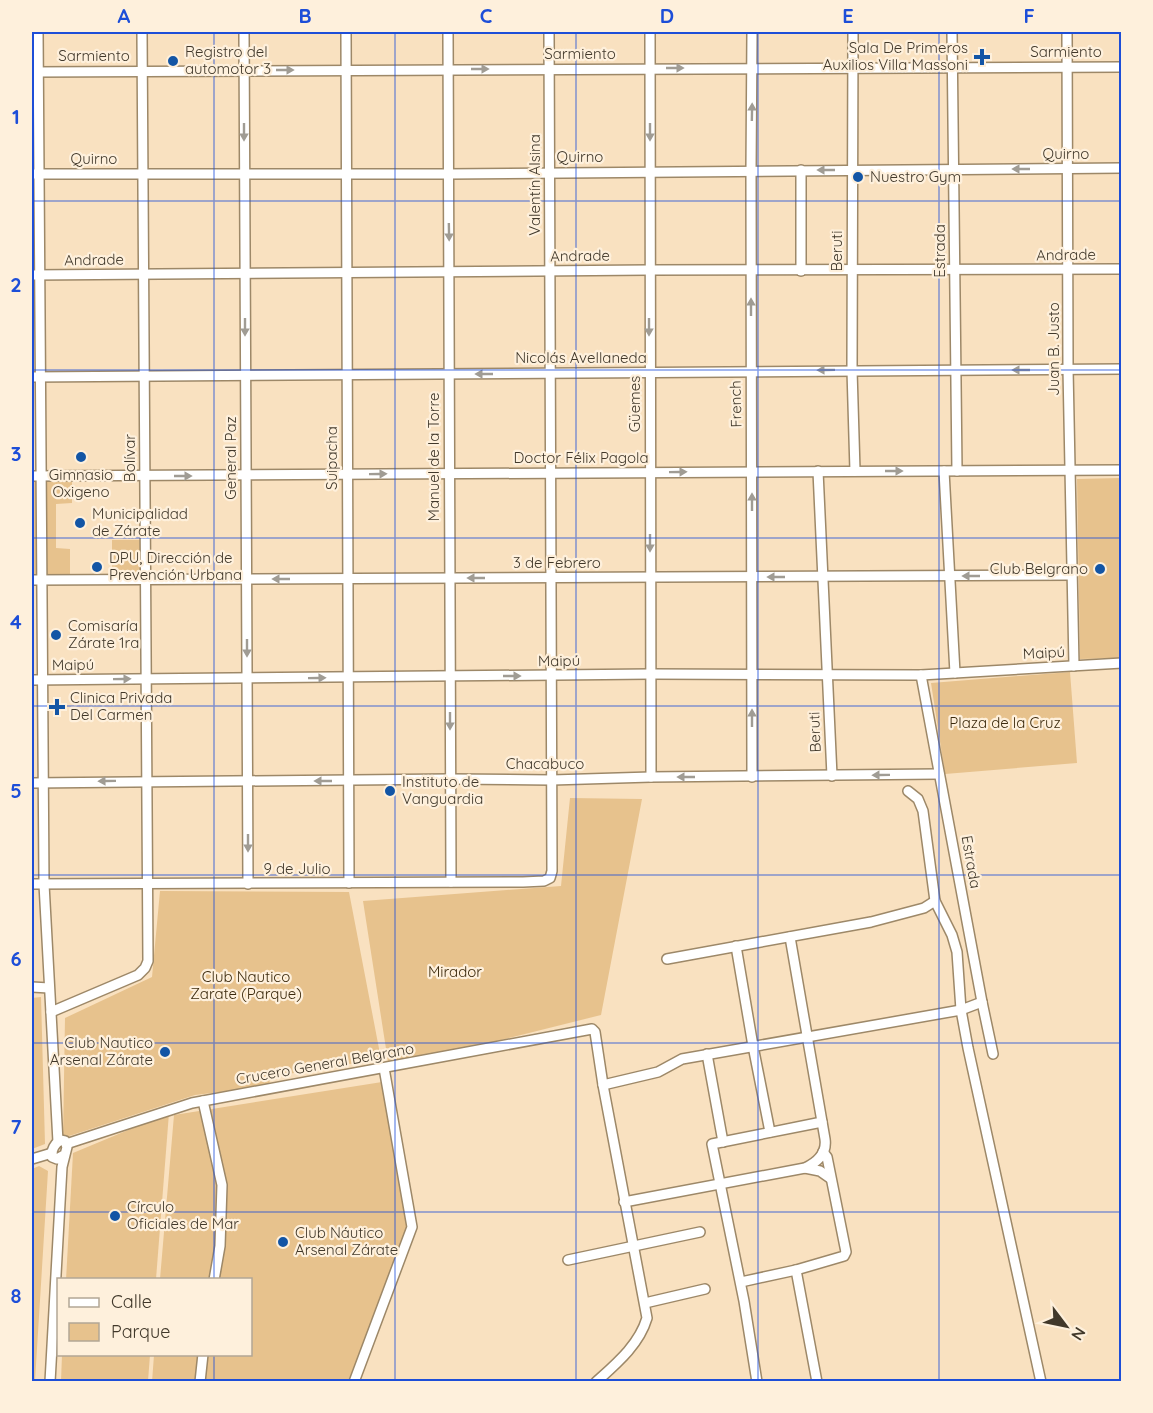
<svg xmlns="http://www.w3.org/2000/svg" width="1153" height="1413" viewBox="0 0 1153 1413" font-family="Quicksand,sans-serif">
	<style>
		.green { fill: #e7c28d }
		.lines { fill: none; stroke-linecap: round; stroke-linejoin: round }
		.minor-casing { stroke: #9d8868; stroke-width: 12 }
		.minor { stroke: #fff; stroke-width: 9 }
		.oneway { fill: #a09c94 }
		.grid { fill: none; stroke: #1d4ed8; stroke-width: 1.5; stroke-opacity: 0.55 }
		.poi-dot { fill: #1355a5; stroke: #fef0dc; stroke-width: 2 }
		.labels { text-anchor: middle; stroke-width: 4.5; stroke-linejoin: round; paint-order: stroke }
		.poi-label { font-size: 15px; fill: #41382a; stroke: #fef0dc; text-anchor: start }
		.street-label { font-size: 15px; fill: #41382a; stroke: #fef0dc }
		.park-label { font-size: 15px; fill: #3c2a0d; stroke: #fef0dc }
		.neatline { fill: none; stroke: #1d4ed8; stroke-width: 2 }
		.grid-label { font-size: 20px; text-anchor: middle; font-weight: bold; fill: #1d4ed8 }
	</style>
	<rect width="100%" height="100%" fill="#f9e1c0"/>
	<!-- green -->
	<g class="green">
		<path d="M32,478l6,2 2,94 -8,4z"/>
		<path d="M1121,478v180l-41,1 -3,-180z"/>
		<path d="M43,480h29v23l-16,1v44l14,1v26l-25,3z"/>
		<path d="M112,540h32l-1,39 -31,-1z"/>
		<path d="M1070,672l7,91 -132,11 -14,-91z"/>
		<path d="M570,798l72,1 -41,216 -212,53 -26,-167 198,-15z"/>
		<path d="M160,891l189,1 32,167 -112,18 1,9 -75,9 -132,43 2,-120 87,-41z"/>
		<path d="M41,997l4,147 -13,5v-151z"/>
		<path d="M382,1082l27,143 -55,156 -202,1 2,-27 96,-1v-74l-90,-1 14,-164z"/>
		<path d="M169,1113l-13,166 -90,1 7,-127z"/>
		<path d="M39,1166l9,5 -13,210h2l-5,1v-213z"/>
		<path d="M62,1355h88l-2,26h-87z"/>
	</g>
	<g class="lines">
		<!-- minor casing -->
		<g class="minor-casing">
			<g id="minor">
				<path d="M38,32l6,852 14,258"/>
				<path d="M244,32l4,852"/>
				<path d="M346,32l3,851"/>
				<path d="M448,32l3,850"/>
				<path d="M650,32l1,745"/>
				<path d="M752,32l-1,138 1,607"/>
				<path d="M853,32l-1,338 3,101"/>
				<path d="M952,32l5,439"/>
				<path d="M1067,32l1,337 6,297"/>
				<path d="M32,72l1090,-5"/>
				<path d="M32,174h416l674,-6"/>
				<path d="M801,271v-101"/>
				<path d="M32,275l617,-5 473,-1"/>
				<path d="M32,377l1090,-8"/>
				<path d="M818,471l14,305"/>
				<path d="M944,471l11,202"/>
				<path d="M32,476l1090,-6"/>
				<path d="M32,580l1040,-5"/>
				<path d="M921,675l61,327 11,52"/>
				<path d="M32,680l619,-6 270,1 201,-12"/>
				<path d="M32,783l419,-4 101,1 99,-3 288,-3"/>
				<path d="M908,791l10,8 5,12 12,90 17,34 5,17 4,58 7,38 73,334"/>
				<path d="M32,884l491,-2 21,-1 6,-3 2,-7 -3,-839"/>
				<path d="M736,946l17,100 17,86"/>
				<path d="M667,959l204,-37 53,-14 11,-7"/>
				<path d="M32,987l17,1"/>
				<path d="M51,1012l87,-37 7,-7 3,-7 -6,-929"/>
				<path d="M707,1054l16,88"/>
				<path d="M603,1085l55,-13 24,-13 279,-49 21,-8"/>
				<path d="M203,1101l19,84 -2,61 -6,34"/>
				<path d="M66,1144l126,-41 400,-74 3,3 8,53 44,233c-8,27 -31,46 -51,64"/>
				<path d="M32,1159l20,-6"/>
				<path d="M805,1168l15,3 10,7"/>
				<path d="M624,1202l181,-34c13,-6 22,-15 20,-29l-35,-202"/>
				<path d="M568,1260l132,-28"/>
				<path d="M796,1270l21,112"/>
				<path d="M741,1282l55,-12 48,-14 2,-4 -19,-95 -4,-5"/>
				<path d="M645,1303l60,-14"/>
				<path d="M50,1382l12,-215 5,-20 -2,-6 -5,-1c-5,4 -9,10 -8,17l5,2 7,-4"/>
				<path d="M200,1382l3,-28"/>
				<path d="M354,1382l58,-155 -28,-159"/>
				<path d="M757,1382l-13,-81 -32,-157 110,-22"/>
			</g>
		</g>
		<!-- minor -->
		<use href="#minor" class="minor"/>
	</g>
	<!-- one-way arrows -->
	<defs><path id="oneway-solid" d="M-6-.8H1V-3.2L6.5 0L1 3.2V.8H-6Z" transform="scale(1.5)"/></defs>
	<g class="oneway">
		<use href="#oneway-solid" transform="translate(675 68)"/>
		<use href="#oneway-solid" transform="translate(480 69)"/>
		<use href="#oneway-solid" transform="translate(285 70)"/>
		<use href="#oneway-solid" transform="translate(752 112) rotate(-89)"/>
		<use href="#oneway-solid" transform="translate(244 132) rotate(90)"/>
		<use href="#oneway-solid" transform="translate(650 132) rotate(90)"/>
		<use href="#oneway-solid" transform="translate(1021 169) rotate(180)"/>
		<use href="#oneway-solid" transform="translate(826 170) rotate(-180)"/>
		<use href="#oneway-solid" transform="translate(449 232) rotate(89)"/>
		<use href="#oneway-solid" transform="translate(751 307) rotate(-90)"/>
		<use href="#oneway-solid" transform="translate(245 327) rotate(90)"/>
		<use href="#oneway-solid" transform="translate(649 327) rotate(90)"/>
		<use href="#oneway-solid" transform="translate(826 370) rotate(179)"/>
		<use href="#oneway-solid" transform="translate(1021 370) rotate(180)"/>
		<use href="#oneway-solid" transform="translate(484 374) rotate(180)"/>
		<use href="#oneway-solid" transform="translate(894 471)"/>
		<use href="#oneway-solid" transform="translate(678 472) rotate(-1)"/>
		<use href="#oneway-solid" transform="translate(378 474) rotate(-1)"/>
		<use href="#oneway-solid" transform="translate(183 476)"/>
		<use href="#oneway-solid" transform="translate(752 502) rotate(-90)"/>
		<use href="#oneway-solid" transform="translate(650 543) rotate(90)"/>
		<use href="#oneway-solid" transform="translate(971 576) rotate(180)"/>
		<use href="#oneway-solid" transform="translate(776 577) rotate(180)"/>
		<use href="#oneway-solid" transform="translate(476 578) rotate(180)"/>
		<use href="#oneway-solid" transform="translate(281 579) rotate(180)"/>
		<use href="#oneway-solid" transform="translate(247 648) rotate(90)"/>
		<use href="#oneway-solid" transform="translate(512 676)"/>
		<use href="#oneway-solid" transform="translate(317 678) rotate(-1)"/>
		<use href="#oneway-solid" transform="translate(122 679) rotate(-1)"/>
		<use href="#oneway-solid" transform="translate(752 718) rotate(-90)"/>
		<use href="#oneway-solid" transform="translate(450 721) rotate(90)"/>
		<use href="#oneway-solid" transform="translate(881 775) rotate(179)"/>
		<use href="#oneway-solid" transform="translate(686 777) rotate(180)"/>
		<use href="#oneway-solid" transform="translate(107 781) rotate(179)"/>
		<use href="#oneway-solid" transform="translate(323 781) rotate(180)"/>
		<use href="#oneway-solid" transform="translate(248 843) rotate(90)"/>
	</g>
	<!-- grid -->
	<path class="grid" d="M214,32v1248M395,32v1350M576,32v1350M758,32v1350M939,32v1350M32,201h1090M32,370h1090M32,538h1090M32,706h1090M32,875h1090M32,1043h1090M32,1212h1090M214,1354v28"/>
	<!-- markers -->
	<g class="poi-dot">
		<path d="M979 48h6v6h6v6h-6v6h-6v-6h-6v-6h6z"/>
		<circle cx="173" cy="61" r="6"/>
		<circle cx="858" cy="177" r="6"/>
		<circle cx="81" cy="457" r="6"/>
		<circle cx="80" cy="523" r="6"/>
		<circle cx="97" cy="567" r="6"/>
		<circle cx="1100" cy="569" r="6"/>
		<circle cx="56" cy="635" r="6"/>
		<path d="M54 698h6v6h6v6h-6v6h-6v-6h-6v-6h6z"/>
		<circle cx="390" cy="791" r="6"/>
		<circle cx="165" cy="1052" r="6"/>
		<circle cx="115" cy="1216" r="6"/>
		<circle cx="283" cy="1242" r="6"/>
	</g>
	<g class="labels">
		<!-- poi labels -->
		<g class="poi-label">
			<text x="968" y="53" text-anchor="end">Sala De Primeros<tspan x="968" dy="17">Auxilios Villa Massoni</tspan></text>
			<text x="185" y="57">Registro del<tspan x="185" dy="17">automotor 3</tspan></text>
			<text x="870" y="182">Nuestro Gym</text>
			<text x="81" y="480" text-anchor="middle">Gimnasio<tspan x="81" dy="17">Oxigeno</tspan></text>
			<text x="92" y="519">Municipalidad<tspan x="92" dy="17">de Zárate</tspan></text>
			<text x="109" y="563">DPU, Dirección de<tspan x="109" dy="17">Prevención Urbana</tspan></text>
			<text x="1088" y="574" text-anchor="end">Club Belgrano</text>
			<text x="68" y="631">Comisaría<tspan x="68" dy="17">Zárate 1ra</tspan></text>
			<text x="70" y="703">Clinica Privada<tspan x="70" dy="17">Del Carmen</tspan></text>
			<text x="402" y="787">Instituto de<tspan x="402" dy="17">Vanguardia</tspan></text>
			<text x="153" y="1048" text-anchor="end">Club Nautico<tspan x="153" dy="17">Arsenal Zárate</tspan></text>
			<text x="127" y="1212">Círculo<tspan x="127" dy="17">Oficiales de Mar</tspan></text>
			<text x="295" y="1238">Club Náutico<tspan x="295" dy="17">Arsenal Zárate</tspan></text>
		</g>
		<!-- street labels -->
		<g class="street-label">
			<text x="1066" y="57">Sarmiento</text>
			<text x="580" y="59">Sarmiento</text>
			<text x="94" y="61">Sarmiento</text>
			<text x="1066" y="159">Quirno</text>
			<text x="580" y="162">Quirno</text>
			<text x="94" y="164">Quirno</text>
			<text transform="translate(535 185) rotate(-90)" y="5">Valentín Alsina</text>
			<text transform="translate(837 251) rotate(-90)" y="5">Beruti</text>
			<text transform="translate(940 251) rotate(-90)" y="5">Estrada</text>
			<text transform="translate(1066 255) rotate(-1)" y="5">Andrade</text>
			<text transform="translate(580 256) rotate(-1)" y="5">Andrade</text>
			<text transform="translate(94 260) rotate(-1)" y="5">Andrade</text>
			<text transform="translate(1054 349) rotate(-90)" y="5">Juan B. Justo</text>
			<text x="581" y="363">Nicolás Avellaneda</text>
			<text transform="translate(635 404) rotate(-90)" y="5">Güemes</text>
			<text transform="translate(736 404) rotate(-91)" y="5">French</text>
			<text transform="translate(434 457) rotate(-90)" y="5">Manuel de la Torre</text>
			<text transform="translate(130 458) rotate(-90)" y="5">Bolívar</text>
			<text transform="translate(231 458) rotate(-90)" y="5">General Paz</text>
			<text transform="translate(332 458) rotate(-90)" y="5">Suipacha</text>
			<text x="581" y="463">Doctor Félix Pagola</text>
			<text x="557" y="568">3 de Febrero</text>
			<text transform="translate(1044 653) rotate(-3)" y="5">Maipú</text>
			<text transform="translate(559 661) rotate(-1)" y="5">Maipú</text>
			<text transform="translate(73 665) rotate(-1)" y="5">Maipú</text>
			<text transform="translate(815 732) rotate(-92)" y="5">Beruti</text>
			<text x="545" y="769">Chacabuco</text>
			<text transform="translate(971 862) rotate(80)" y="5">Estrada</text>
			<text x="297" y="874">9 de Julio</text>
			<text transform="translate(325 1064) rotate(-10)" y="5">Crucero General Belgrano</text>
		</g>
		<!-- park labels -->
		<g class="park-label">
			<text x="1005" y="728">Plaza de la Cruz</text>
			<text x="455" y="977">Mirador</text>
			<text x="246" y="982">Club Nautico<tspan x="246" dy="17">Zarate (Parque)</tspan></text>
		</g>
	</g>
	<!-- border -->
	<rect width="1153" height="1413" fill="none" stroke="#fef0dc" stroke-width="66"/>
	<!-- legend -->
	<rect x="57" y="1278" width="195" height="78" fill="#fef0dc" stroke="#b2a695" stroke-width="1.5"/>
	<rect x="69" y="1298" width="30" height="9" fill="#ffffff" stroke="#b2a695" stroke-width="1.5"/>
	<text x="111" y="1308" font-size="18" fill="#41382a">Calle</text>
	<rect x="69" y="1323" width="30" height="18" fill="#e7c28d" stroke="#b2a695" stroke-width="1.5"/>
	<text x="111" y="1338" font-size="18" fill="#41382a">Parque</text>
	<!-- north arrow -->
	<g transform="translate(1066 1326) rotate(122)" stroke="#fef0dc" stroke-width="4.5" paint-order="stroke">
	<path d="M0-4.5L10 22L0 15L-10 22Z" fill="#41382a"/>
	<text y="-9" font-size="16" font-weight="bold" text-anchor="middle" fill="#41382a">N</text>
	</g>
	<rect x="33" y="33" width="1087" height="1347" class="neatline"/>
	<g class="grid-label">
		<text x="124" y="23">A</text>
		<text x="305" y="23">B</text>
		<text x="486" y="23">C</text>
		<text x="667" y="23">D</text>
		<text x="848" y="23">E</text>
		<text x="1029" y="23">F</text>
		<text x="16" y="124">1</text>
		<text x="16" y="292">2</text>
		<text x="16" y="461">3</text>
		<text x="16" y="629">4</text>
		<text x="16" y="798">5</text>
		<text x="16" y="966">6</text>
		<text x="16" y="1134">7</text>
		<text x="16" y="1303">8</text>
	</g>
</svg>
